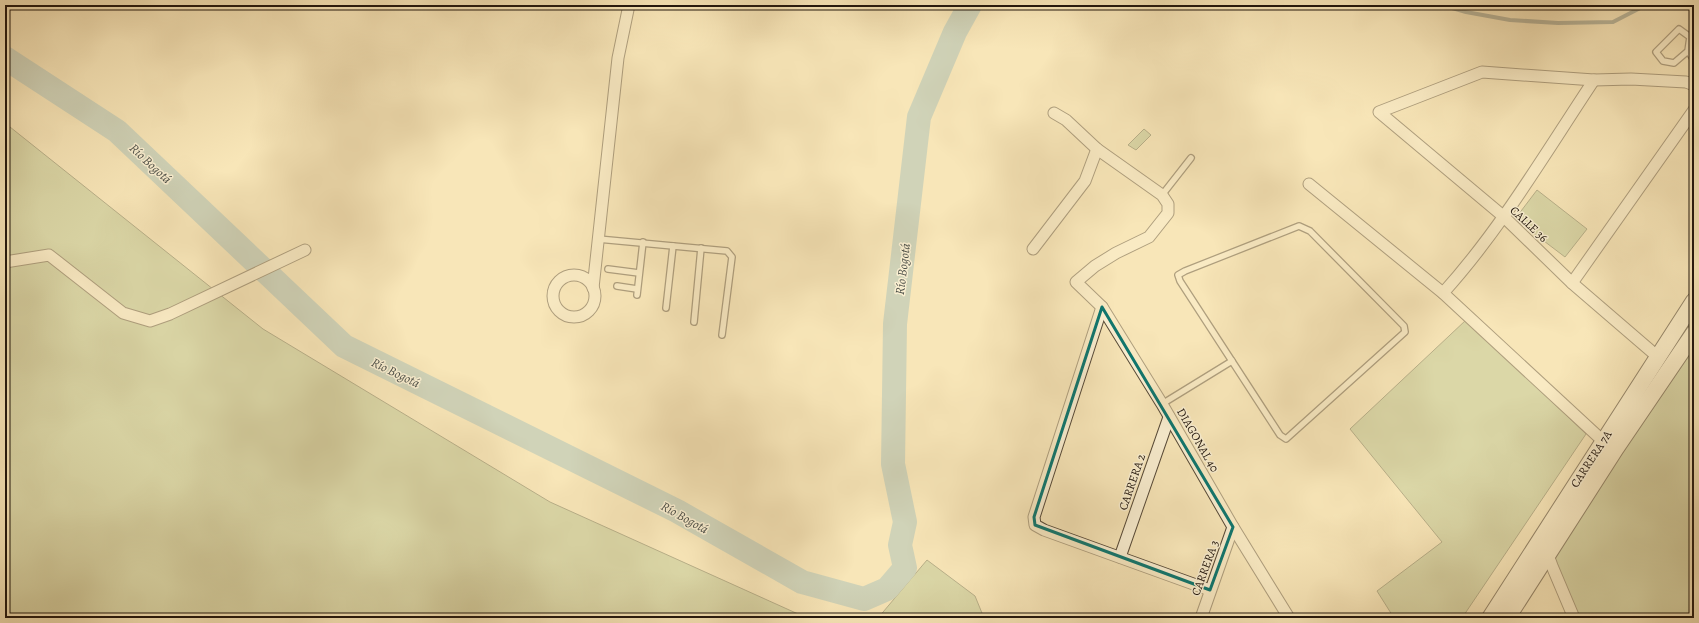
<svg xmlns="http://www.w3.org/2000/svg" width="1699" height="623" viewBox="0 0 1699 623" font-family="Alegreya,serif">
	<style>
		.green { fill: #b8c693; stroke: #6c6e50 }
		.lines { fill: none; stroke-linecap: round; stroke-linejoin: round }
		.stream { stroke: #6d7a74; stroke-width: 4 }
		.river { stroke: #a0bdb8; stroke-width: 24 }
		.service-casing { stroke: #574a38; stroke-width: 8 }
		.minor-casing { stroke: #574a38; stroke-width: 13 }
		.secondary-casing { stroke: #21160d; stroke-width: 18 }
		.service { stroke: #faefd1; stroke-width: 5.5 }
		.minor { stroke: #faefd1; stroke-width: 11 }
		.secondary { stroke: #faefd1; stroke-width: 16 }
		.marked { fill: none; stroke: #0f766e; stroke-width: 3; stroke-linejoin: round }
		.labels { text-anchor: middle; stroke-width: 3; stroke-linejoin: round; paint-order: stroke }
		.street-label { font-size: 12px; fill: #21160d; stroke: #faefd1 }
		.water-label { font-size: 13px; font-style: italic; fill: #4d5049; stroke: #faefd1 }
	</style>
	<rect width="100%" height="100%" fill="#f8e6b8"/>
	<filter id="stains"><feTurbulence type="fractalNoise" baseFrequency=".005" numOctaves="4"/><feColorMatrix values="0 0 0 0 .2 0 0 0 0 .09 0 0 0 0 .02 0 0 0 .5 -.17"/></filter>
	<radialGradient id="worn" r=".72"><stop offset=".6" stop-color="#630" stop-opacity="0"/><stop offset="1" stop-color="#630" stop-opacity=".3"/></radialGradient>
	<!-- green -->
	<g class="green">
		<path d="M5,123l258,206 287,173 257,116h-802z"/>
		<path d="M1144,129l7,6 -15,15 -8,-5z"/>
		<path d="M1537,190l50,39 -22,28 -50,-38z"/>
		<path d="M1466,320l120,114 -124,184h-68l-17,-27 65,-49 -92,-113z"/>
		<path d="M1694,348v270h-114l-28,-62z"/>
		<path d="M927,560l48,36 9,22h-106z"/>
	</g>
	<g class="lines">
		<!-- stream -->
		<path class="stream" d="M1442,5l24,7 44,8 48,3 55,-1 33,-17"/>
		<!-- river -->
		<path class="river" d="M5,58l112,73 227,215 333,165 125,71 62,17 23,-10 18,-21 -5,-23 5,-23 -12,-58 2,-140 24,-207 36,-85 15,-27"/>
		<!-- service casing -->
		<g class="service-casing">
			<g id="service">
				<path d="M1688,51l-14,12 -11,-2 -7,-9 23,-23 11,8 -2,14 6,9"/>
				<path d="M1162,195l29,-37"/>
				<path d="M1299,226l11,5 94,95 1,6 -119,107 -6,-4 -100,-154 -2,-6 7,-4z"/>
				<path d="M598,239l129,12 5,6 -10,78"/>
				<path d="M608,269l31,4"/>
				<path d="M617,286l20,3"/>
				<path d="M637,295l6,-53"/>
				<path d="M666,308l7,-62"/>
				<path d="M694,322l7,-74"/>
				<path d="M1162,404l70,-43"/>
			</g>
		</g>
		<!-- minor casing -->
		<g class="minor-casing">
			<g id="minor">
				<path d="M1054,113l12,7 31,29 65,46 6,9v9l-19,24 -33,16 -21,13 -19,16 26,25 60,97 71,123 56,91"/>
				<path d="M1309,184l134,109 160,148"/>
				<path d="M1033,249l52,-68 12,-32"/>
				<path d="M5,262l44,-7 74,58 27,8 20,-7 135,-64"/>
				<circle cx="574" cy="296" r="21"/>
				<path d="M1572,283l122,-173"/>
				<path d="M593,288l25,-230 11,-53"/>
				<path d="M1443,293c58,-64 103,-141 151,-213"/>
				<path d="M1102,307l-68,210 1,8 9,5 166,60"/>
				<path d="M1658,357l-86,-74 -69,-67 -124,-104 103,-40 112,8 37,-1 55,3 8,3"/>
				<path d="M1548,555l4,11 22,52"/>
				<path d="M1120,557l49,-140"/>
				<path d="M1201,618l32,-91"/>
			</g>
		</g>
		<!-- secondary casing -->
		<g class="secondary-casing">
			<g id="secondary">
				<path d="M1490,618l204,-317"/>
				<path d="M1507,618l109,-170 78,-115"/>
			</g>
		</g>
		<!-- service -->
		<use href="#service" class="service"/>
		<!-- minor -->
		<use href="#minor" class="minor"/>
		<!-- secondary -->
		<use href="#secondary" class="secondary"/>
	</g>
	<!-- marked area -->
	<path d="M0 0H1699V623H0ZM1102,307l131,220 -23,63 -175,-65 -1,-8z" fill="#f8e6b8" fill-opacity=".55" fill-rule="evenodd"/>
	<path class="marked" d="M1102,307l131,220 -23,63 -175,-65 -1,-8z"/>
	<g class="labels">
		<!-- street labels -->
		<g class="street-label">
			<text transform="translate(1529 224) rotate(43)" y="4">CALLE 36</text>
			<text transform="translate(1198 440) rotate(60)" y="4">DIAGONAL 40</text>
			<text transform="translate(1591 459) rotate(-57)" y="4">CARRERA 7A</text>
			<text transform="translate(1132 482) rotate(-71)" y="4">CARRERA 2</text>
			<text transform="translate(1205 568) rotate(-70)" y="4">CARRERA 3</text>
		</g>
		<!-- water labels -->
		<g class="water-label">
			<text transform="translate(151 163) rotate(43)" y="5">Río Bogotá</text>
			<text transform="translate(902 269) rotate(-83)" y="5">Río Bogotá</text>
			<text transform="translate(396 372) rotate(26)" y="5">Río Bogotá</text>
			<text transform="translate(685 517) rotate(29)" y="5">Río Bogotá</text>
		</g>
	</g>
	<!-- margin -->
	<rect width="1699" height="623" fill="none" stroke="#f8e6b8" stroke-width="20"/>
	<rect x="6" y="6" width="1687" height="611" fill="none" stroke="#21160d" stroke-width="2"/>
	<rect x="10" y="10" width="1679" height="603" fill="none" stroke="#21160d"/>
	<rect width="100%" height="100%" filter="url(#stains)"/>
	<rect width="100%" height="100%" fill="url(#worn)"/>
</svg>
